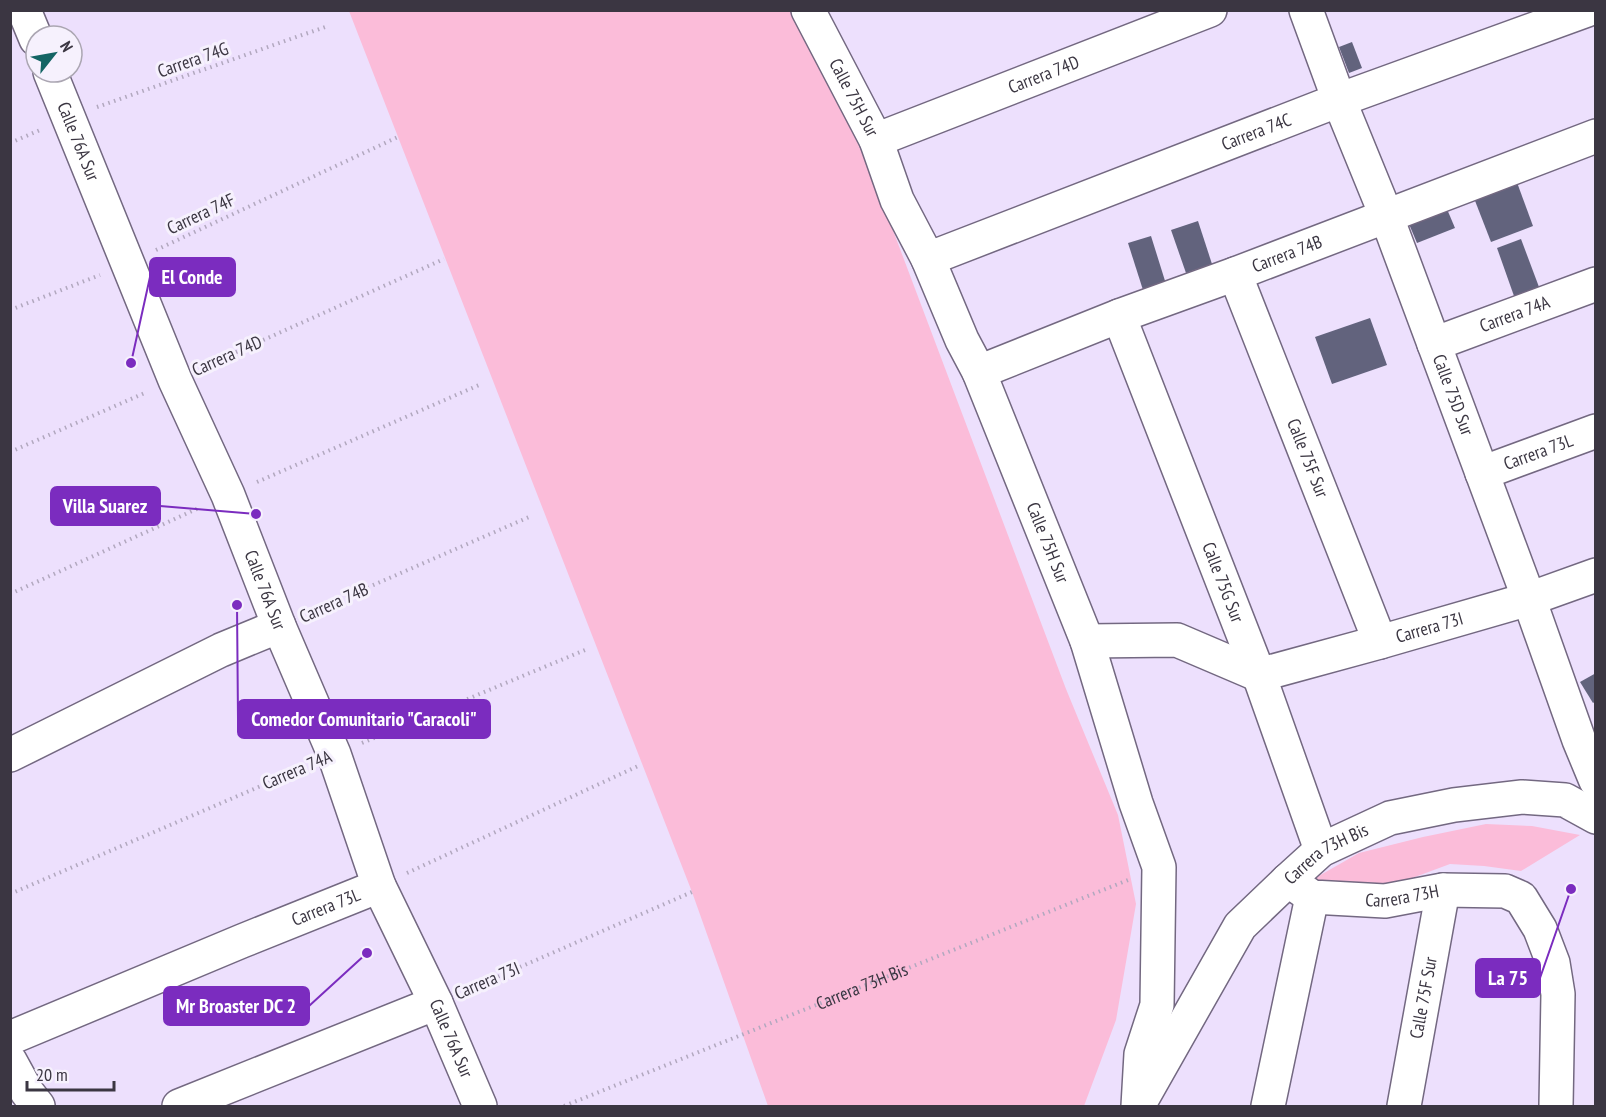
<svg xmlns="http://www.w3.org/2000/svg" width="1606" height="1117" viewBox="0 0 1606 1117" font-family="'PT Sans Narrow',sans-serif">
	<style>
		.green { fill: #fbbcd9 }
		.building { fill: #62637d }
		.lines { fill: none; stroke-linecap: round; stroke-linejoin: round }
		.street-casing { stroke: #736881; stroke-width: 36 }
		.secondary-casing { stroke: #736881; stroke-width: 36 }
		.path { stroke: #b2a8bf; stroke-width: 4; stroke-dasharray: 1.5 4.5; stroke-linecap: butt }
		.street { stroke: #fff; stroke-width: 33 }
		.secondary { stroke: #fff; stroke-width: 33 }
		.labels { text-anchor: middle; stroke-width: 6; stroke-linejoin: round; paint-order: stroke }
		.street-label { font-size: 18px; fill: #3b3642; stroke: #f6f1fd }
		.leader { fill: none; stroke: #7b2cbf; stroke-width: 2 }
		.callout-dot { fill: #7b2cbf; stroke: #f6f1fd; stroke-width: 2 }
		.callout { fill: #7b2cbf; stroke: #7b2cbf; stroke-width: 2 }
		.callout-label { font-size: 20px; text-anchor: middle; font-weight: bold; fill: #fff }
	</style>
	<rect width="100%" height="100%" fill="#ede0fd"/>
	<!-- green -->
	<g class="green">
		<path d="M349,11h448l74,161 195,517 52,126 18,89 -20,116 -32,86h-316l-76,-214z"/>
		<path d="M1486,824l46,2 48,9 -59,36 -37,-5 -34,-2 -81,30 -59,-13 49,-28 64,-16z"/>
	</g>
	<!-- building -->
	<g class="building">
		<path d="M1352,42l10,26 -13,5 -10,-26z"/>
		<path d="M1515,177l18,49 -42,16 -19,-49z"/>
		<path d="M1444,202l11,26 -38,15 -11,-26z"/>
		<path d="M1198,221l14,43 -26,9 -15,-43z"/>
		<path d="M1151,236l15,48 -23,6 -15,-47z"/>
		<path d="M1521,239l18,48 -25,9 -17,-48z"/>
		<path d="M1370,318l17,47 -55,19 -17,-47z"/>
		<path d="M1596,673v28l-3,2 -13,-21z"/>
	</g>
	<g class="lines">
		<!-- street casing -->
		<g class="street-casing">
			<g id="street">
				<path id="s2" d="M808,10l68,130 21,60 31,59 34,81 17,32 108,269 49,162 23,64 -2,138 -16,49 -3,52"/>
				<path id="s3" d="M876,140l334,-130"/>
				<path id="s4" d="M928,259l411,-159 248,-90"/>
				<path id="s5" d="M1235,274l145,368"/>
				<path id="s6" d="M1119,316l140,359 62,175"/>
				<path id="s7" d="M1434,344l162,-60"/>
				<path id="s8" d="M979,372l140,-56 116,-42 361,-138"/>
				<path id="s9" d="M1482,473l114,-42"/>
				<path id="s10" d="M1087,641l90,-1 82,35 121,-33 149,-43 67,-24"/>
				<path d="M10,755l211,-105 58,-24"/>
				<path id="s11" d="M1288,880l24,17 73,4 58,-11 62,1 16,7 19,31 13,34 5,31 -2,112"/>
				<path id="s12" d="M10,1038l232,-97 137,-55"/>
				<path id="s13" d="M1143,1097l97,-171 48,-46 33,-30 69,-32 64,-13 68,-8 43,3 31,17"/>
				<path d="M179,1106l257,-103"/>
				<path d="M1268,1106l44,-209"/>
				<path id="s14" d="M1404,1106l39,-216"/>
			</g>
		</g>
		<!-- secondary casing -->
		<g class="secondary-casing">
			<g id="secondary">
				<path d="M24,10l12,29"/>
				<path id="s15" d="M1306,10l33,90 47,115 143,384 50,141 17,41"/>
				<path id="s16" d="M50,72l125,308 53,115 51,131 55,128 45,132 57,117 44,103"/>
				<path d="M10,1061l17,31 11,14"/>
			</g>
		</g>
		<!-- path -->
		<g class="path">
			<path d="M97,107l228,-80"/>
			<path d="M10,143l30,-13"/>
			<path d="M156,250l244,-114"/>
			<path d="M10,310l90,-35"/>
			<path d="M203,367l241,-108"/>
			<path d="M10,452l137,-60"/>
			<path d="M257,482l222,-97"/>
			<path d="M10,594l191,-87"/>
			<path d="M307,614l222,-97"/>
			<path d="M362,743l223,-93"/>
			<path d="M407,873l231,-107"/>
			<path d="M10,894l295,-127"/>
			<path d="M465,991l227,-99"/>
			<path id="s1" d="M564,1106l564,-226"/>
		</g>
		<!-- street -->
		<use href="#street" class="street"/>
		<!-- secondary -->
		<use href="#secondary" class="secondary"/>
	</g>
	<g class="labels">
		<!-- street labels -->
		<g class="street-label">
			<text transform="translate(193 60) rotate(-19)" y="6">Carrera 74G</text>
			<text dy="6" stroke="none"><textPath href="#s3" startOffset="180">Carrera 74D</textPath></text>
			<text dy="6" stroke="none"><textPath href="#s2" startOffset="99">Calle 75H Sur</textPath></text>
			<text dy="6" stroke="none"><textPath href="#s4" startOffset="352">Carrera 74C</textPath></text>
			<text dy="6" stroke="none"><textPath href="#s16" startOffset="75">Calle 76A Sur</textPath></text>
			<text transform="translate(201 214) rotate(-25)" y="6">Carrera 74F</text>
			<text dy="6" stroke="none"><textPath href="#s8" startOffset="330">Carrera 74B</textPath></text>
			<text dy="6" stroke="none"><textPath href="#s7" startOffset="86">Carrera 74A</textPath></text>
			<text transform="translate(227 356) rotate(-24)" y="6">Carrera 74D</text>
			<text dy="6" stroke="none"><textPath href="#s15" startOffset="412">Calle 75D Sur</textPath></text>
			<text dy="6" stroke="none"><textPath href="#s9" startOffset="60">Carrera 73L</textPath></text>
			<text dy="6" stroke="none"><textPath href="#s5" startOffset="198">Calle 75F Sur</textPath></text>
			<text dy="6" stroke="none"><textPath href="#s2" startOffset="585">Calle 75H Sur</textPath></text>
			<text dy="6" stroke="none"><textPath href="#s6" startOffset="286">Calle 75G Sur</textPath></text>
			<text dy="6" stroke="none"><textPath href="#s16" startOffset="561">Calle 76A Sur</textPath></text>
			<text transform="translate(334 603) rotate(-24)" y="6">Carrera 74B</text>
			<text dy="6" stroke="none"><textPath href="#s10" startOffset="356">Carrera 73I</textPath></text>
			<text transform="translate(297 770) rotate(-23)" y="6">Carrera 74A</text>
			<text dy="6" stroke="none"><textPath href="#s13" startOffset="310">Carrera 73H Bis</textPath></text>
			<text dy="6" stroke="none"><textPath href="#s11" startOffset="120">Carrera 73H</textPath></text>
			<text dy="6" stroke="none"><textPath href="#s12" startOffset="342">Carrera 73L</textPath></text>
			<text transform="translate(487 981) rotate(-23)" y="6">Carrera 73I</text>
			<text dy="6" stroke="none"><textPath href="#s1" startOffset="321">Carrera 73H Bis</textPath></text>
			<text dy="6" stroke="none"><textPath href="#s14" startOffset="110">Calle 75F Sur</textPath></text>
			<text dy="6" stroke="none"><textPath href="#s16" startOffset="1047">Calle 76A Sur</textPath></text>
		</g>
	</g>
	<!-- callouts -->
	<path class="leader" d="M131 363L150 277M256 514L160 506M237 605L238 719M1571 889L1540 978M367 953L309 1006"/>
	<g class="callout-dot">
		<circle cx="131" cy="363" r="6"/>
		<circle cx="256" cy="514" r="6"/>
		<circle cx="237" cy="605" r="6"/>
		<circle cx="1571" cy="889" r="6"/>
		<circle cx="367" cy="953" r="6"/>
	</g>
	<g class="callout">
		<rect x="150" y="258" width="85" height="38" rx="6"/>
		<rect x="51" y="487" width="109" height="38" rx="6"/>
		<rect x="238" y="700" width="252" height="38" rx="6"/>
		<rect x="1476" y="959" width="64" height="38" rx="6"/>
		<rect x="164" y="987" width="145" height="38" rx="6"/>
	</g>
	<g class="callout-label">
		<text x="192" y="284">El Conde</text>
		<text x="105" y="513">Villa Suarez</text>
		<text x="364" y="726">Comedor Comunitario "Caracoli"</text>
		<text x="1508" y="985">La 75</text>
		<text x="236" y="1013">Mr Broaster DC 2</text>
	</g>
	<!-- border -->
	<rect width="1606" height="1117" fill="none" stroke="#3b3642" stroke-width="24"/>
	<!-- north arrow -->
	<g transform="translate(54 54) rotate(59)"><circle r="28" fill="#f6f1fd" stroke="#aba6b2" stroke-width="1.5"/>
	<path d="M0-4.5L10 22L0 15L-10 22Z" fill="#146464"/>
	<text y="-9" font-size="16" font-weight="bold" text-anchor="middle" fill="#3b3642">N</text>
	</g>
	<!-- scale -->
	<path d="M27 1081v9h87v-9" fill="none" stroke="#3b3642" stroke-width="3"/>
	<text x="36" y="1081" font-size="18" fill="#3b3642" stroke="#f6f1fd" stroke-width="4.5" paint-order="stroke">20 m</text>
</svg>
